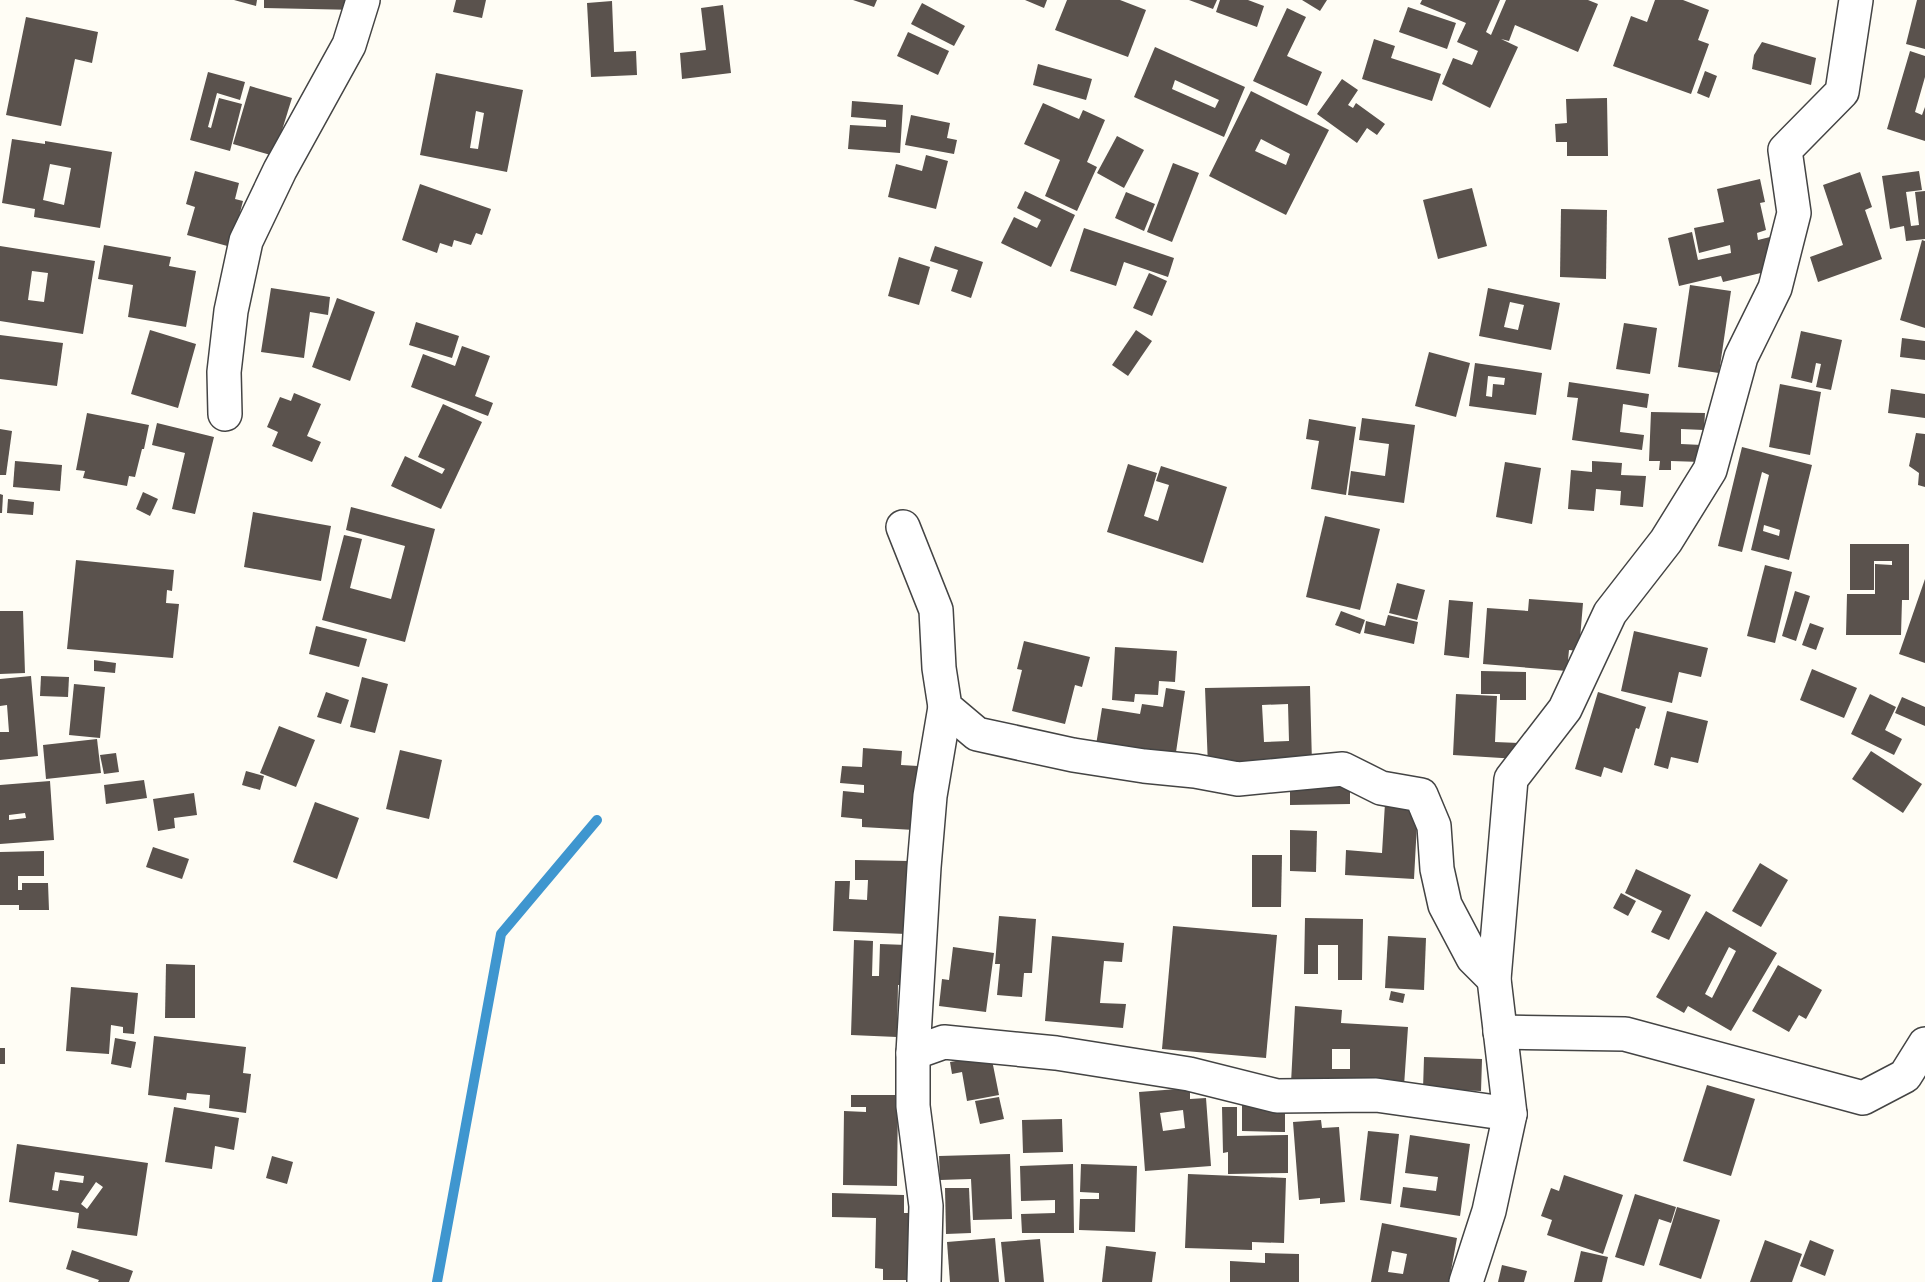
<svg xmlns="http://www.w3.org/2000/svg" width="1925" height="1282" viewBox="0 0 1925 1282" font-family="'Playfair Display',serif">
	<style>
		.lines { fill: none; stroke-linecap: round; stroke-linejoin: round }
		.stream { stroke: #3f96cf; stroke-width: 10 }
		.building { fill: #5a524d; fill-rule: evenodd }
		.minor-casing { stroke: #444; stroke-width: 36 }
		.minor { stroke: #fff; stroke-width: 33 }
	</style>
	<rect width="100%" height="100%" fill="#fffdf5"/>
	<g class="lines">
		<!-- stream -->
		<path class="stream" d="M437,1282l64,-348 96,-114"/>
	</g>
	<!-- building -->
	<g class="building">
		<path d="M234,0h23l-1,6z"/>
		<path d="M264,0h93v10l-93,-2z"/>
		<path d="M456,0h30l-4,18 -29,-6z"/>
		<path d="M853,0h24l-3,7z"/>
		<path d="M1025,0h22l-3,8z"/>
		<path d="M1067,0h53l26,10 -18,47 -73,-27z"/>
		<path d="M1189,0h28l-4,9z"/>
		<path d="M1220,0h28l16,6 -7,21 -41,-15z"/>
		<path d="M1302,0h25l-7,11z"/>
		<path d="M1422,0h78l-14,32 5,3 15,-35h82l10,4 -20,48 -63,-27 -6,16 -8,-2 17,8 -28,61 -48,-24 11,-26 19,7 6,-14 -21,-9 9,-19 -46,-19z"/>
		<path d="M1655,0h28l26,10 -11,30 11,4 -18,50 -78,-28 18,-50 16,6z"/>
		<path d="M1917,0h8v49l-19,-5z"/>
		<path d="M612,1l2,51 22,-1 1,24 -46,2 -4,-74z"/>
		<path d="M922,3l43,23 -11,20 -43,-22z"/>
		<path d="M723,5l8,68 -49,6 -2,-26 26,-3 -5,-42z"/>
		<path d="M1408,7l48,16 -9,26 -48,-17z"/>
		<path d="M1287,8l19,9 -19,39 35,16 -15,34 -54,-25z"/>
		<path d="M26,17l72,15 -6,31 -17,-4 -14,67 -55,-11z"/>
		<path d="M908,32l41,19 -11,24 -41,-19z"/>
		<path d="M1374,39l21,7 -4,12 50,16 -9,27 -70,-22z"/>
		<path d="M1762,42l54,16 -5,27 -59,-16 2,-14z"/>
		<path d="M1155,47l90,40 -21,50 -90,-40zM1175,80l44,20 -4,8 -43,-19z"/>
		<path d="M1910,51l15,5v21l-10,35 7,3 3,-8v34l-38,-12z"/>
		<path d="M1038,64l54,15 -6,21 -53,-15z"/>
		<path d="M1705,71l12,5 -8,22 -12,-5z"/>
		<path d="M208,72l37,10 -5,18 -23,-7 -9,34 3,1 8,-30 23,6 -12,47 -40,-11z"/>
		<path d="M436,73l87,17 -16,82 -87,-17zM476,111l8,2 -6,36 -8,-1z"/>
		<path d="M1342,79l16,11 -10,15 5,3 3,-5 29,21 -8,11 -10,-7 -10,15 -40,-29z"/>
		<path d="M250,86l42,12 -18,58 -41,-12z"/>
		<path d="M1251,91l78,39 -43,85 -77,-39zM1261,139l29,15 -4,11 -31,-14z"/>
		<path d="M1607,98l1,58h-41v-14h-11l-1,-18 12,-1 -1,-24z"/>
		<path d="M852,101l51,4 -3,48 -52,-4 2,-24 36,2v-7l-35,-3z"/>
		<path d="M1043,103l36,16 4,-9 22,10 -18,42 10,5 -20,44 -32,-15 15,-36 -36,-16z"/>
		<path d="M911,115l39,8 -3,15 10,2 -3,14 -49,-9z"/>
		<path d="M1117,136l27,14 -20,38 -27,-15z"/>
		<path d="M12,139l33,5v-3l67,11 -12,76 -66,-11 1,-8 -33,-6zM50,164l21,4 -7,37 -21,-5z"/>
		<path d="M926,155l22,6 -12,48 -48,-12 8,-33 26,7z"/>
		<path d="M1173,163l26,10 -27,69 -25,-10z"/>
		<path d="M195,171l44,12 -4,16 8,2 -12,46 -44,-12 8,-28 -9,-3z"/>
		<path d="M1919,171l3,19 -16,2 5,34 8,-1 -4,-33 10,-1v48l-19,2 -2,-15 -14,3 -8,-53z"/>
		<path d="M1860,172l12,35 -7,3 17,49 -64,23 -8,-25 33,-12 -20,-60z"/>
		<path d="M1760,179l5,23 -5,1 6,27 -9,3 1,7 12,-3 5,23 -12,3 2,9 -42,10 -2,-6 -42,10 -11,-48 24,-6 6,28 33,-7 -1,-8 -31,8 -5,-25 30,-6 -7,-33z"/>
		<path d="M420,184l71,25 -9,26 -6,-2 -5,12 -17,-5 -2,7 -12,-4 -3,10 -35,-13z"/>
		<path d="M1472,188l15,58 -49,13 -15,-59z"/>
		<path d="M1025,191l50,24 -24,52 -50,-24 13,-26 23,11 4,-8 -24,-12z"/>
		<path d="M1126,192l29,12 -11,27 -29,-13z"/>
		<path d="M1561,209l46,1 -1,69 -46,-2z"/>
		<path d="M1084,228l90,30 -6,19 -44,-15 -8,24 -46,-15z"/>
		<path d="M1922,240l3,1v87l-25,-8z"/>
		<path d="M104,245l67,12 -2,9 27,5 -10,56 -58,-10 5,-32 -35,-6z"/>
		<path d="M0,246l95,15 -12,73 -83,-13zM32,271l16,2 -4,29 -16,-2z"/>
		<path d="M935,246l48,16 -12,36 -20,-7 7,-21 -28,-9z"/>
		<path d="M899,257l31,10 -11,38 -31,-9z"/>
		<path d="M1149,273l18,8 -15,35 -19,-8z"/>
		<path d="M1690,285l41,6 -12,82 -41,-6z"/>
		<path d="M271,288l59,9 -2,18 -18,-3 -6,46 -43,-6z"/>
		<path d="M1488,288l72,15 -9,47 -72,-14zM1510,302l14,3 -6,25 -14,-3z"/>
		<path d="M337,298l38,14 -25,69 -38,-14z"/>
		<path d="M416,322l43,14 -7,22 -43,-13z"/>
		<path d="M1624,323l33,5 -7,46 -34,-5z"/>
		<path d="M150,330l46,14 -18,64 -47,-14z"/>
		<path d="M1136,330l16,11 -24,35 -16,-11z"/>
		<path d="M1801,331l41,9 -11,50 -15,-3 5,-23 -5,-1 -4,20 -21,-5z"/>
		<path d="M0,335l63,8 -6,43 -57,-7z"/>
		<path d="M1902,338l23,3v19l-25,-3z"/>
		<path d="M462,346l28,10 -15,40 18,7 -5,13 -77,-29 12,-33 32,12z"/>
		<path d="M1429,352l41,11 -14,54 -41,-11z"/>
		<path d="M1475,363l67,10 -6,42 -67,-9zM1488,376l17,2 -1,7 -11,-1 -1,13 -6,-1z"/>
		<path d="M1569,382l80,12 -2,14 -24,-4 -3,28 24,3 -2,15 -70,-10 6,-42 -11,-1z"/>
		<path d="M1780,384l41,8 -11,63 -41,-8z"/>
		<path d="M1891,389l34,5v24l-37,-5z"/>
		<path d="M294,393l27,11 -14,32 14,6 -9,20 -40,-16 6,-14 -11,-5 13,-30 11,4z"/>
		<path d="M443,404l39,18 -41,87 -50,-23 14,-30 37,18 3,-5 -27,-12z"/>
		<path d="M1651,412l54,1 -1,17 -23,-1v15l21,1 -1,17 -30,-1v9h-12l1,-9h-11z"/>
		<path d="M87,413l62,12 -5,24h-2l-7,28 -6,-1 -2,10 -44,-8 2,-7 -9,-1z"/>
		<path d="M1362,418l53,7 -11,78 -56,-8 3,-24 34,5 4,-32 -30,-4z"/>
		<path d="M1309,419l47,8 -10,68 -35,-6 8,-48 -13,-2z"/>
		<path d="M157,423l57,14 -19,77 -23,-5 13,-56 -33,-8z"/>
		<path d="M0,429l12,2 -6,44h-6z"/>
		<path d="M1916,433l9,1v53l-7,-2 1,-12 -10,-7z"/>
		<path d="M1742,447l70,18 -23,95 -38,-10 18,-75 -7,-3 -20,80 -24,-6zM1764,525l16,5 -1,6 -16,-5z"/>
		<path d="M15,461l47,4 -2,26 -47,-4z"/>
		<path d="M1592,461l30,2 -1,12 25,1 -3,31 -23,-2 1,-14 -25,-2 -2,22 -26,-2 3,-39 21,2z"/>
		<path d="M1505,462l36,6 -9,56 -36,-7z"/>
		<path d="M1128,464l29,9 -13,43 14,5 11,-36 -13,-4 5,-15 66,21 -24,76 -96,-31z"/>
		<path d="M143,492l15,7 -8,17 -14,-7z"/>
		<path d="M0,494l3,1 -1,18h-2z"/>
		<path d="M8,499l26,3 -1,13 -26,-2z"/>
		<path d="M351,507l84,22 -30,113 -83,-22 22,-85 18,4 -12,49 41,11 14,-53 -59,-16z"/>
		<path d="M253,512l78,14 -10,55 -77,-14z"/>
		<path d="M1325,516l55,13 -20,81 -54,-13z"/>
		<path d="M1850,544h59v56h-7l-1,35h-55l1,-41h28v-30l17,1v-4h-18v29h-24z"/>
		<path d="M76,560l98,10 -2,21 -5,-1 -1,13 13,1 -6,54 -106,-9z"/>
		<path d="M1765,565l27,7 -17,71 -28,-7z"/>
		<path d="M1925,579v84l-26,-9z"/>
		<path d="M1397,583l28,7 -8,30 -28,-7z"/>
		<path d="M1795,591l15,5 -14,45 -14,-5z"/>
		<path d="M1529,599l54,4 -4,48 -10,-1 -2,21 -84,-7 4,-56 41,3z"/>
		<path d="M1449,600l24,2 -4,56 -25,-3z"/>
		<path d="M0,611h23l2,62 -25,1z"/>
		<path d="M1341,611l24,9 -5,14 -25,-9z"/>
		<path d="M1388,615l30,7 -4,22 -50,-11 2,-12 19,5z"/>
		<path d="M1810,623l14,5 -8,22 -14,-5z"/>
		<path d="M316,626l51,13 -8,28 -50,-13z"/>
		<path d="M1634,631l74,17 -7,29 -22,-5 -7,31 -51,-12z"/>
		<path d="M1024,641l66,16 -8,30 -7,-2 -10,39 -53,-13 10,-41 -5,-1z"/>
		<path d="M1115,647l62,4 -2,31 -16,-1 -1,14 -23,-1 -1,8 -22,-2z"/>
		<path d="M94,660l22,3 -1,10 -21,-2z"/>
		<path d="M1812,669l45,19 -13,30 -44,-18z"/>
		<path d="M1481,671l45,1v28h-26v-6h-19z"/>
		<path d="M31,676l7,80 -38,4v-28h9l-2,-27 -7,1v-27z"/>
		<path d="M41,676l28,1 -1,20 -28,-1z"/>
		<path d="M362,677l26,7 -13,49 -25,-6z"/>
		<path d="M74,684l31,3 -5,51 -31,-3z"/>
		<path d="M1310,686l2,78 -104,3 -3,-79zM1288,704l1,37 -25,1 -2,-37z"/>
		<path d="M1166,688l19,3 -10,68 -79,-14 6,-37 38,6 2,-10 21,3z"/>
		<path d="M326,692l23,8 -8,24 -24,-7z"/>
		<path d="M1598,692l48,15 -7,22 -3,-1 -14,45 -18,-6 -3,10 -26,-8z"/>
		<path d="M1456,694l41,2 -2,46 24,1 -1,16 -65,-4z"/>
		<path d="M1870,694l26,13 -11,23 17,9 -8,16 -43,-21z"/>
		<path d="M1902,697l23,10v19l-30,-13z"/>
		<path d="M1667,711l41,10 -10,42 -27,-6 -3,12 -14,-4z"/>
		<path d="M279,726l36,14 -19,47 -36,-14z"/>
		<path d="M97,739l4,34 -55,6 -3,-34z"/>
		<path d="M863,748l39,3 -1,14 17,1 -4,64 -52,-3v-8l-21,-2 2,-26 21,2v-8l-24,-2 2,-17 20,1z"/>
		<path d="M400,750l42,10 -13,59 -43,-10z"/>
		<path d="M1871,751l51,33 -19,29 -51,-34z"/>
		<path d="M116,753l3,19 -15,2 -4,-19z"/>
		<path d="M246,771l18,5 -4,14 -18,-5z"/>
		<path d="M1350,778v26l-60,1v-26z"/>
		<path d="M144,780l3,18 -41,6 -2,-19z"/>
		<path d="M50,781l4,59 -54,4v-59zM25,813l1,5 -17,2v-5z"/>
		<path d="M194,793l3,22 -23,3 1,10 -17,3 -5,-32z"/>
		<path d="M315,802l44,16 -22,61 -44,-17z"/>
		<path d="M1385,803l33,2 -4,74 -69,-4 1,-25 36,3z"/>
		<path d="M1290,830l27,1 -1,41 -26,-1z"/>
		<path d="M153,847l36,12 -7,20 -36,-12z"/>
		<path d="M44,851v25h-26v14h4v-7h26l1,27h-30v-5h-19v-53z"/>
		<path d="M1252,855h30l-1,52h-29z"/>
		<path d="M855,860l54,1 -3,73 -73,-3 2,-50h15l-1,18 18,1 1,-20h-13z"/>
		<path d="M1760,863l28,17 -27,47 -29,-16z"/>
		<path d="M1636,869l55,26 -22,45 -18,-8 11,-21 -37,-18z"/>
		<path d="M1621,893l15,8 -8,15 -15,-8z"/>
		<path d="M1706,911l71,42 -46,78 -43,-25 -4,7 -28,-16zM1729,947l7,4 -24,47 -7,-4z"/>
		<path d="M999,916l37,3 -4,54h-8l-2,24 -25,-2 3,-31h-5z"/>
		<path d="M1305,918l58,1 -1,61h-24v-35h-20v29h-14z"/>
		<path d="M1173,926l104,9 -11,123 -104,-9z"/>
		<path d="M1052,936l72,7 -2,19 -18,-1 -4,42 26,1 -3,24 -78,-7z"/>
		<path d="M1388,936l38,2 -2,52 -39,-2z"/>
		<path d="M854,940l19,1 -1,35h7l1,-32 27,1 -1,40h-8l-1,52 -46,-2z"/>
		<path d="M953,947l41,6 -8,59 -47,-6 3,-27 7,1z"/>
		<path d="M166,964l29,1v53h-30z"/>
		<path d="M1778,965l44,25 -16,29 -7,-4 -10,17 -37,-21z"/>
		<path d="M71,987l67,6 -4,41 -11,-1v-6l-12,-2 -2,29 -43,-3z"/>
		<path d="M1391,991l14,3 -2,9 -14,-3z"/>
		<path d="M1295,1006l47,4 -1,13 67,4 -4,59 -113,-3zM1332,1049h18v20h-18z"/>
		<path d="M154,1036l92,11 -3,26 8,1 -5,39 -37,-5 1,-13 -23,-2 -1,7 -38,-5z"/>
		<path d="M115,1038l21,4 -5,26 -20,-4z"/>
		<rect x="0" y="1048" width="5" height="16"/>
		<path d="M991,1055l8,40 -32,6 -5,-29 -10,2 -2,-12z"/>
		<path d="M1424,1057l58,2 -1,32 -58,-2z"/>
		<path d="M1707,1085l48,14 -24,77 -48,-15z"/>
		<path d="M1190,1088v11l16,-1 5,68 -66,5 -6,-79zM1183,1110l2,18 -22,3 -3,-18z"/>
		<path d="M851,1095h47l-1,91 -54,-1 1,-74 22,1v-5h-15z"/>
		<path d="M999,1097l5,22 -24,5 -5,-23z"/>
		<path d="M1242,1104h43v28l-43,-1z"/>
		<path d="M174,1107l65,11 -5,32 -19,-4 -3,23 -47,-7z"/>
		<path d="M1222,1107h15v29l51,-1v38l-60,1v-22l-5,1z"/>
		<path d="M1062,1119l1,33 -40,1 -1,-33z"/>
		<path d="M1321,1120l1,8 17,-1 6,75 -25,2v-6l-21,2 -6,-78z"/>
		<path d="M1368,1131l31,3 -8,70 -31,-4z"/>
		<path d="M1410,1135l60,9 -10,72 -60,-9 3,-20 33,4 2,-14 -33,-4z"/>
		<path d="M17,1144l131,19 -11,73 -60,-8 2,-15 -70,-11zM55,1172l29,4 -1,7 -23,-3 -2,11 -6,-1zM96,1182l7,5 -16,22 -6,-5z"/>
		<path d="M1010,1154l2,65 -39,1 -2,-41 -31,1 -1,-24z"/>
		<path d="M272,1156l21,6 -6,22 -21,-6z"/>
		<path d="M1073,1164l1,69h-52l-1,-19 34,-1v-13l-34,1 -1,-35z"/>
		<path d="M1081,1164l56,2 -2,66 -56,-2 1,-31h19v-6l-19,-1z"/>
		<path d="M1188,1174l98,4 -2,65 -32,-1v8l-67,-2z"/>
		<path d="M1564,1175l59,20 -20,59 -56,-19 5,-15 -11,-4 10,-28 8,3z"/>
		<path d="M945,1188h24l2,45 -25,1z"/>
		<path d="M832,1193l72,2v18h7l-1,67h-27v-11l-8,-1 1,-50 -44,-1z"/>
		<path d="M1635,1194l41,13 -5,16 -12,-4 -15,47 -29,-9z"/>
		<path d="M1677,1207l43,13 -19,59 -42,-14z"/>
		<path d="M1382,1223l75,15 -8,44h-78zM1392,1251l15,3 -4,20 -15,-2z"/>
		<path d="M995,1238l4,44h-49l-3,-40z"/>
		<path d="M1040,1239l4,43h-39l-4,-40z"/>
		<path d="M1765,1240l37,14 -10,28h-42z"/>
		<path d="M1810,1240l24,10 -9,26 -25,-10z"/>
		<path d="M1106,1246l50,6 -4,30h-50z"/>
		<path d="M72,1250l61,21 -4,11h-31l1,-2 -33,-11z"/>
		<path d="M1581,1251l27,6 -6,25h-28z"/>
		<path d="M1265,1253l34,1v28h-69v-21l35,2z"/>
		<path d="M1502,1265l25,6 -3,11h-26z"/>
	</g>
	<g class="lines">
		<!-- minor casing -->
		<g class="minor-casing">
			<g id="minor">
				<path d="M225,414l-1,-42 7,-61 15,-70 34,-71 69,-125 14,-45"/>
				<path d="M903,527l33,83 3,58 6,39 32,27 96,21 71,11 51,5 43,8 105,-10 38,19 40,7 13,31 3,43 8,36 28,53 21,21"/>
				<path d="M1500,1032l125,2 238,64 42,-22 20,-32"/>
				<path d="M913,1053l31,-11 112,11 133,21 88,22 99,-1 134,19"/>
				<path d="M924,1282l2,-76 -13,-100v-53l11,-186 6,-71 15,-89"/>
				<path d="M1466,1282l23,-71 21,-97 -16,-135 17,-200 54,-70 45,-96 56,-72 44,-71 31,-113 34,-69 19,-75 -9,-63 57,-58 14,-92"/>
			</g>
		</g>
		<!-- minor -->
		<use href="#minor" class="minor"/>
	</g>
</svg>
